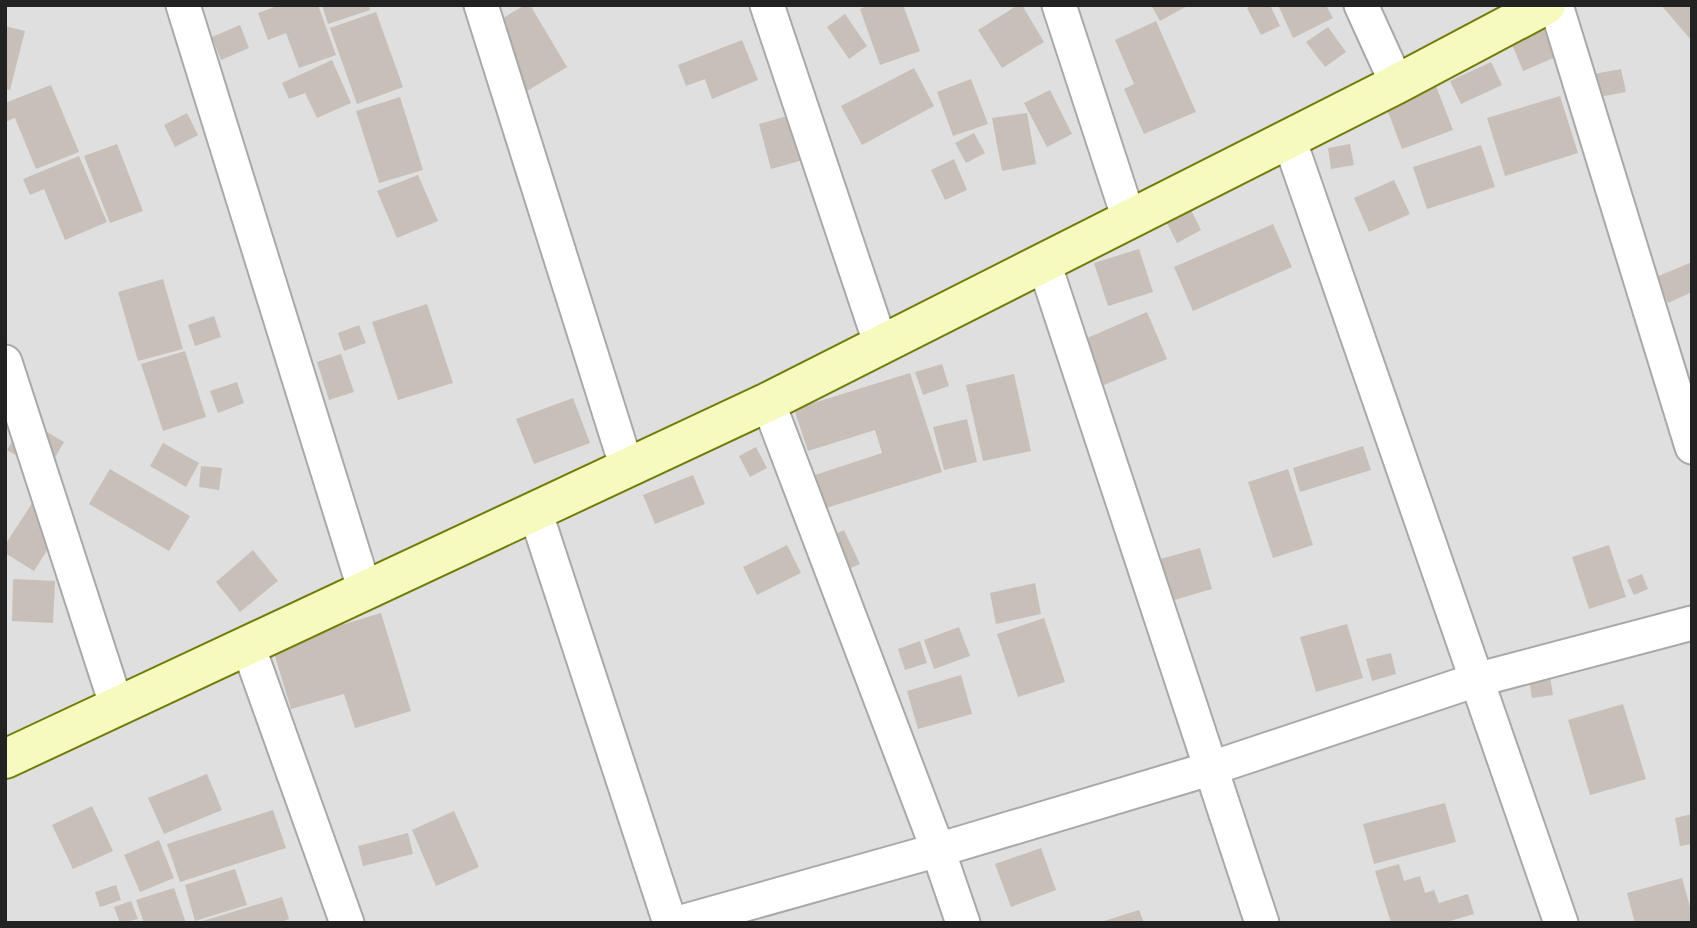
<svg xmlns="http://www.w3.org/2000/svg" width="1697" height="928" viewBox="0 0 1697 928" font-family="'Archivo Narrow',sans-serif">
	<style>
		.residential { fill: #e0dfdf }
		.building { fill: #c7bfb8 }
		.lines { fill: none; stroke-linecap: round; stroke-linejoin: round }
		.street-casing { stroke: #a9a9a9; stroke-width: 37 }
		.secondary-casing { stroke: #707d05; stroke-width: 42 }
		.street { stroke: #fff; stroke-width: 33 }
		.secondary { stroke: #f7fabf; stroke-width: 38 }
	</style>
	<rect width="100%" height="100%" fill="#f2efe9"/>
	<!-- residential -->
	<rect class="residential" x="5" y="5" width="1687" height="918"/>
	<!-- building -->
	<g class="building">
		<path d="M280,5h38l18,50 -37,13 -13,-35 -18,7 -10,-27z"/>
		<path d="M322,5h47l1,5 -42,14z"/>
		<path d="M525,5h5l37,62 -40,24 -39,-64z"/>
		<path d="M869,5h34l17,46 -40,14 -20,-56z"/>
		<path d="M1018,5h4l22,37 -42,26 -24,-38z"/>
		<path d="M1151,5h38l-29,16z"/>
		<path d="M1253,5h17l10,21 -19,9 -14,-27z"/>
		<path d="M1278,5h48l7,13 -40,20z"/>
		<path d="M1661,5h31v36z"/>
		<path d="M376,12l27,75 -46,17 -27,-76z"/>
		<path d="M845,14l22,32 -18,13 -22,-32z"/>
		<path d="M1156,21l40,91 -52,22 -20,-45 10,-5 -19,-44z"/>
		<path d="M240,25l9,23 -28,12 -9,-23z"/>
		<path d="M5,26l20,5 -15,59 -5,-1z"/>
		<path d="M1328,27l18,25 -21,15 -19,-25z"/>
		<path d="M1544,28l12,29 -33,14 -12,-29z"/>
		<path d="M742,40l16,40 -46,19 -7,-20 -19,7 -8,-21z"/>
		<path d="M332,60l19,43 -34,15 -12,-25 -16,6 -7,-16z"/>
		<path d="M1491,62l11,23 -41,19 -11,-23z"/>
		<path d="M914,68l20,38 -72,39 -21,-39z"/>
		<path d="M1621,69l5,23 -27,5 -5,-23z"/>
		<path d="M971,79l17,45 -35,12 -16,-44z"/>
		<path d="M51,85l28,67 -43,17 -21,-51 -10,4v-19z"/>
		<path d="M1436,86l17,44 -51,19 -17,-45z"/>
		<path d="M1050,90l22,44 -25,13 -23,-44z"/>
		<path d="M1560,96l18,57 -73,23 -18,-58z"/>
		<path d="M400,97l23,73 -44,13 -23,-72z"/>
		<path d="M808,110l13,45 -50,14 -12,-45z"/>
		<path d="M187,113l11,22 -23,12 -11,-22z"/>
		<path d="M1027,113l9,51 -34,7 -10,-53z"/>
		<path d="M974,133l11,20 -19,10 -11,-20z"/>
		<path d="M117,144l26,67 -33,12 -26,-67z"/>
		<path d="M1350,144l4,21 -23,4 -3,-21z"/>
		<path d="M1481,145l14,42 -68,22 -14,-42z"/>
		<path d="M79,156l28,66 -42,18 -21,-51 -14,6 -7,-16z"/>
		<path d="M954,159l13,31 -22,10 -14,-30z"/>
		<path d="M418,175l20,46 -41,17 -20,-47z"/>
		<path d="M1394,180l16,34 -41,18 -15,-34z"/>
		<path d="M1191,210l10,20 -24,13 -10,-20z"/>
		<path d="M1273,224l19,43 -99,44 -19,-44z"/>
		<path d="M1139,249l14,43 -45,14 -14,-43z"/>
		<path d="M1692,262v30l-24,11 -12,-26z"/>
		<path d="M163,279l20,70 -45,12 -20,-69z"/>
		<path d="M427,304l26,79 -55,17 -26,-78z"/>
		<path d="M1147,312l20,47 -63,26 -19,-46z"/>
		<path d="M214,316l7,21 -26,9 -7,-21z"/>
		<path d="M359,325l7,18 -22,8 -6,-18z"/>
		<path d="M185,351l21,66 -43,14 -22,-67z"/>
		<path d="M341,354l13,38 -25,8 -12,-38z"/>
		<path d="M942,364l7,22 -26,9 -8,-23z"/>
		<path d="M910,373l32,99 -116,36 -11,-33 67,-22 -7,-23 -67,21 -14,-42z"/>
		<path d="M1014,374l17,77 -48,10 -17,-76z"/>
		<path d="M237,382l7,21 -26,10 -8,-22z"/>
		<path d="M573,398l17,45 -56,21 -18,-45z"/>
		<path d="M25,419l39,23 -18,31 -39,-23z"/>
		<path d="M967,419l10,43 -33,8 -11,-43z"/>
		<path d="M163,443l36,20 -13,24 -36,-21z"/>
		<path d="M1363,446l8,24 -71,22 -7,-24z"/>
		<path d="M756,447l11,21 -17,9 -11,-21z"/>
		<path d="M201,466l21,2 -3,22 -20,-3z"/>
		<path d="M110,469l80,47 -21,35 -80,-47z"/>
		<path d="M1288,469l25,76 -40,13 -25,-76z"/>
		<path d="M693,475l12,29 -50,20 -12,-29z"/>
		<path d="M38,494l32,20 -36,57 -29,-18v-8z"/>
		<path d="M844,530l16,34 -25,11 -15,-34z"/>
		<path d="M787,545l14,28 -44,22 -14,-28z"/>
		<path d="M1609,545l17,52 -37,12 -17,-52z"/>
		<path d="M1200,548l12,41 -48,14 -11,-42z"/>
		<path d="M253,550l25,31 -38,31 -24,-30z"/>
		<path d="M1642,574l6,15 -14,6 -7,-15z"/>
		<path d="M13,579l42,2 -2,42 -41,-2z"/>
		<path d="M1035,583l6,31 -45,10 -6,-31z"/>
		<path d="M381,613l30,98 -56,17 -11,-34 -53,15 -19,-63z"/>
		<path d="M1044,618l21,64 -47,15 -21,-63z"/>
		<path d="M1347,624l16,54 -47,14 -16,-55z"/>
		<path d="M959,627l11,29 -36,13 -10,-29z"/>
		<path d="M920,641l7,22 -22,7 -7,-21z"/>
		<path d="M1391,653l5,21 -24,7 -6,-22z"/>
		<path d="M961,675l11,39 -54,15 -11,-38z"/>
		<path d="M1550,676l3,19 -21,3 -3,-19z"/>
		<path d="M1623,704l23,75 -56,16 -22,-75z"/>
		<path d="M207,774l15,36 -58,24 -16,-36z"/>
		<path d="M1445,803l11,39 -82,22 -11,-40z"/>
		<path d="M92,806l21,45 -40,18 -21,-44z"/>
		<path d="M273,810l13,38 -106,34 -13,-38z"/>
		<path d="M454,811l25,56 -43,19 -24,-56z"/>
		<path d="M1692,814v30l-12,2 -5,-28z"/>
		<path d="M408,833l5,21 -50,12 -5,-20z"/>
		<path d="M159,840l15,38 -34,14 -16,-37z"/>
		<path d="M1041,848l15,42 -45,17 -16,-43z"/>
		<path d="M1399,864l5,17 16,-5 5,17 9,-3 5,13 29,-9 6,20 -31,9h-52l-16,-52z"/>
		<path d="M235,869l12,36 -52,16 -10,-36z"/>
		<path d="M1682,878l10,36v9h-57l-8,-30z"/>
		<path d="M116,885l5,15 -21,7 -5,-15z"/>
		<path d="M174,888l12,35h-42l-8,-23z"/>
		<path d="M282,897l7,22 -11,4h-82z"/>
		<path d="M131,901l7,18 -18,4 -6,-16z"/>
		<path d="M1139,910l5,13h-43v-1z"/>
	</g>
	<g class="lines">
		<!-- street casing -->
		<g class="street-casing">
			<g id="street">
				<path d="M183,5l182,586"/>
				<path d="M481,5l146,463"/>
				<path d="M767,5l114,340"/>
				<path d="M1059,5l70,214"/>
				<path d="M1361,5l36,79"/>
				<path d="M1556,5l136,442"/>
				<path d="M1289,139l272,784"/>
				<path d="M1044,263l218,660"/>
				<path d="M5,362l112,345"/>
				<path d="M768,402l170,448 25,73"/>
				<path d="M535,511l135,412"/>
				<path d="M248,646l99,277"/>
				<path d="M678,923l260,-73 271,-81 267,-89 216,-57"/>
			</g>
		</g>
		<!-- secondary casing -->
		<g class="secondary-casing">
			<path id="secondary" d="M5,759l763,-357 629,-318 149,-79"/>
		</g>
		<!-- street -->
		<use href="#street" class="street"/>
		<!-- secondary -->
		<use href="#secondary" class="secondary"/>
	</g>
	<!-- border -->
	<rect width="1697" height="928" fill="none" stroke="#222222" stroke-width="14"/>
</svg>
